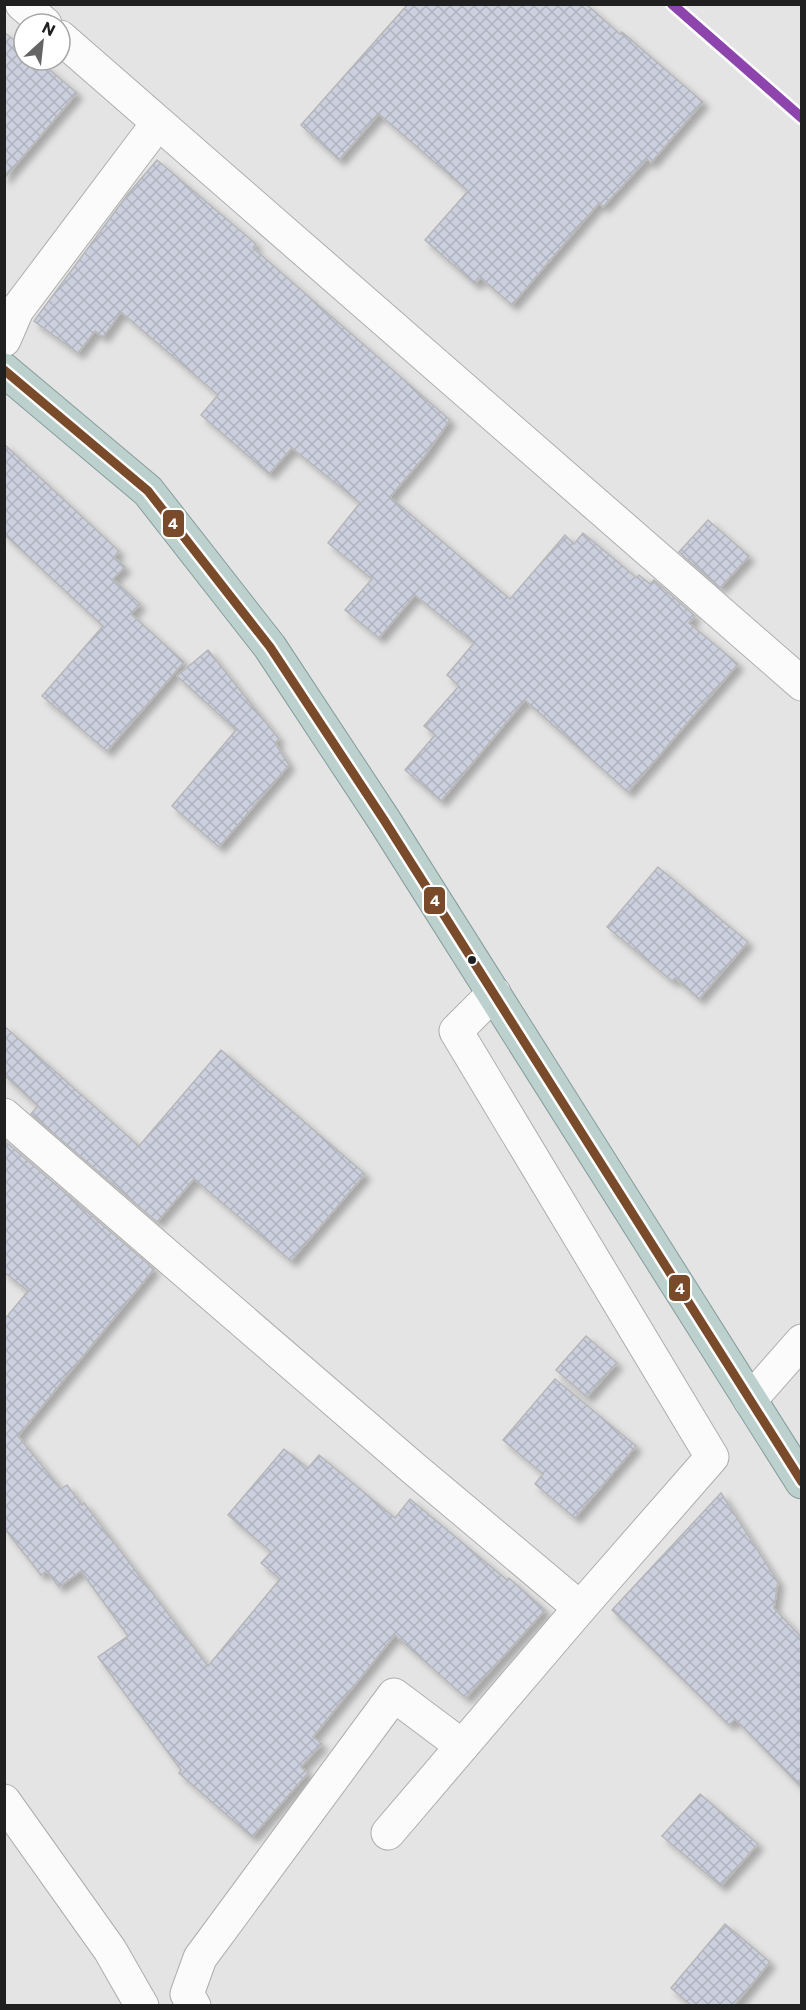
<svg xmlns="http://www.w3.org/2000/svg" width="806" height="2010" viewBox="0 0 806 2010" font-family="Commissioner,sans-serif">
	<style>
		.building { fill: url(#building-cross-hatch); stroke: #b6b6b6; stroke-width: 1.5; filter: url(#shadow) }
		.lines { fill: none; stroke-linecap: round; stroke-linejoin: round }
		.street-casing { stroke: #adadad; stroke-width: 35 }
		.highway-casing { stroke: #869c99; stroke-width: 35 }
		.street { stroke: #fbfbfb; stroke-width: 33 }
		.highway { stroke: #bcd1ce; stroke-width: 33 }
		.bus-1-casing { stroke: #fff; stroke-width: 14 }
		.bus-1 { stroke: #7a4b2a; stroke-width: 9 }
		.rail-1-casing { stroke: #fff; stroke-width: 15 }
		.rail-1 { stroke: #8e44ad; stroke-width: 10 }
		.bus-dot { fill: #202021; stroke: #fff; stroke-width: 2 }
		.line-badge { stroke: #fff; stroke-width: 2 }
		.badge-label { font-size: 16px; text-anchor: middle; font-weight: bold; fill: #fff }
	</style>
	<defs>
		<pattern id="building-cross-hatch" width="8" height="8" patternUnits="userSpaceOnUse" patternTransform="scale(1.5)"><rect width="8" height="8" fill="#ccd0de"/><path d="M0 0l8 8M0 8l8-8" fill="none" stroke="#afb2be"/></pattern>
		<filter id="shadow"><feDropShadow dx="5.5" dy="5.5" stdDeviation="3" flood-color="#0004"/></filter>
	</defs>
	<rect width="100%" height="100%" fill="#e4e4e5"/>
	<!-- building -->
	<g class="building">
		<path d="M408,4h178l34,30 2,-2 81,70 -52,61 -4,-4 -44,48 -4,-4 -87,102 -31,-27 -6,6 -50,-44 43,-49 -89,-77 -40,46 -38,-35z"/>
		<path d="M4,32l20,16v12h14l39,33 -73,86z"/>
		<path d="M157,160l99,84 -3,4 197,172 -26,37 -34,40 120,102 55,-64 9,9 9,-11 54,45 2,-3 11,9 4,-4 41,36 -6,7 49,41 -110,128 -103,-92 -84,101 -36,-31 30,-35 -11,-9 35,-40 -12,-11 27,-32 -59,-48 -36,43 -34,-28 27,-31 -44,-36 32,-40 -68,-55 -23,26 -68,-59 17,-20 -97,-83 -18,25 -8,-6 -17,22 -44,-32 94,-127z"/>
		<path d="M4,444l115,107 -5,6 11,10 -12,12 27,25 -9,10 53,48 -77,89 -65,-55 61,-70 -99,-92z"/>
		<path d="M708,520l41,36 -29,32 -41,-36z"/>
		<path d="M208,650l71,89 -4,4 14,22 -70,82 -47,-41 64,-76 -59,-54z"/>
		<path d="M658,867l90,75 -49,57 -24,-21 -3,3 -65,-54z"/>
		<path d="M4,1026l135,120 82,-96 144,124 -74,87 -97,-82 -37,43 -126,-108 7,-8 -34,-31z"/>
		<path d="M6,1142l148,127 -136,167 43,53 6,-4 15,20 2,-2 124,163 72,-87 -19,-16 10,-11 -43,-37 56,-66 24,19 11,-13 76,63 15,-19 97,81 2,-2 36,32 -79,88 -71,-63 -82,102 9,7 -21,23 7,6 -56,64 -73,-64 2,-3 -83,-113 30,-21 -47,-65 -22,16 -12,-16 -6,4 -37,-47v-208l24,-29 -24,-19v-128z"/>
		<path d="M586,1336l31,27 -30,34 -31,-27z"/>
		<path d="M555,1379l81,67 -61,72 -40,-34 8,-10 -40,-34z"/>
		<path d="M721,1493l57,89 -4,26 27,29v150l-66,-68 -6,6 -117,-115z"/>
		<path d="M700,1794l58,50 -37,42 -59,-50z"/>
		<path d="M725,1924l45,38 -36,44h-42l-21,-18z"/>
	</g>
	<g class="lines">
		<!-- street casing -->
		<g class="street-casing">
			<g id="street">
				<path d="M22,4l23,20"/>
				<path d="M60,37l742,647"/>
				<path d="M4,340l13,-30 141,-187"/>
				<path d="M4,1115l408,352 168,141"/>
				<path d="M750,1400l52,-59"/>
				<path d="M4,1801l106,149 32,56"/>
				<path d="M388,1833l192,-225 132,-151 -256,-426 38,-38"/>
				<path d="M194,2006l-7,-12 13,-36 194,-263 68,51"/>
			</g>
		</g>
		<!-- highway casing -->
		<g class="highway-casing">
			<path id="highway" d="M4,370l144,121 122,156 114,173 418,662"/>
		</g>
		<!-- street -->
		<use href="#street" class="street"/>
		<!-- highway -->
		<use href="#highway" class="highway"/>
		<!-- bus-1 casing -->
		<g class="bus-1-casing">
			<path id="bus-1" d="M4,370l144,121 122,156 114,173 418,662"/>
		</g>
		<!-- bus-1 -->
		<use href="#bus-1" class="bus-1"/>
		<!-- rail-1 casing -->
		<g class="rail-1-casing">
			<path id="rail-1" d="M672,4l130,114"/>
		</g>
		<!-- rail-1 -->
		<use href="#rail-1" class="rail-1"/>
	</g>
	<!-- markers -->
	<circle class="bus-dot" cx="472" cy="960" r="5"/>
	<g class="line-badge">
		<rect x="162" y="509" width="23" height="29" rx="6" fill="#7a4b2a"/>
		<rect x="423" y="886" width="23" height="29" rx="6" fill="#7a4b2a"/>
		<rect x="668" y="1274" width="23" height="28" rx="6" fill="#7a4b2a"/>
	</g>
	<g class="badge-label">
		<text x="173" y="529">4</text>
		<text x="435" y="906">4</text>
		<text x="680" y="1294">4</text>
	</g>
	<!-- border -->
	<rect width="806" height="2010" fill="none" stroke="#202021" stroke-width="12"/>
	<!-- north arrow -->
	<g transform="translate(42 42) rotate(27)"><circle r="28" fill="#ffffff" stroke="#a6a6a6" stroke-width="1.5"/>
	<path d="M0-4.5L10 22L0 15L-10 22Z" fill="#656566"/>
	<text y="-9" font-size="16" font-weight="bold" text-anchor="middle" fill="#202021">N</text>
	</g>
</svg>
